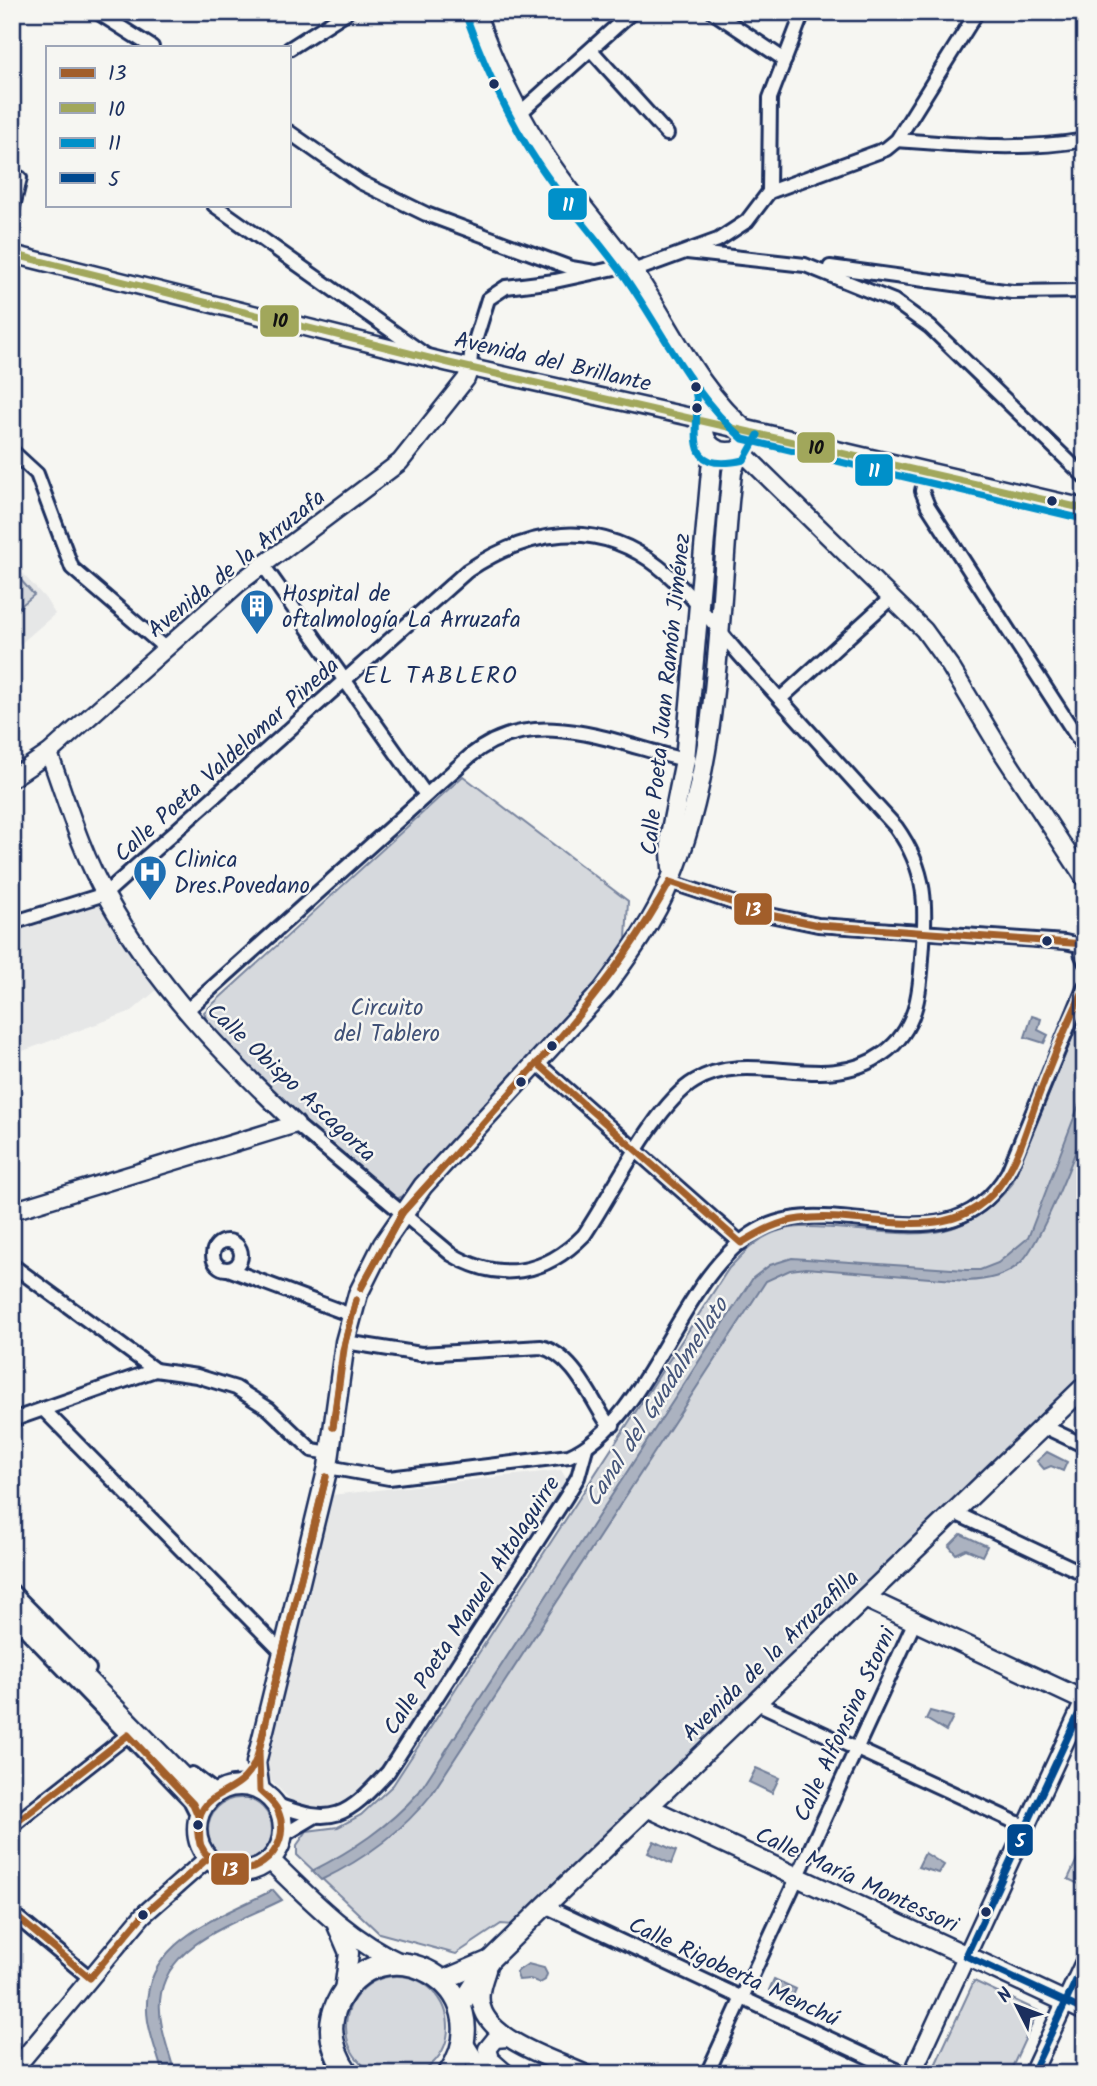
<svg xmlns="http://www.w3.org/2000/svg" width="1097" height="2086" viewBox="0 0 1097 2086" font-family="Kalam,sans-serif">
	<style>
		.built { fill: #e6e7e7 }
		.green { fill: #d6d9dd; stroke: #78849e; stroke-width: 2 }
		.water { fill: #abb2c0; stroke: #717e99; stroke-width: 2 }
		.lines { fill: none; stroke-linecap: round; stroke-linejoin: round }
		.minor-casing { stroke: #1b2f5e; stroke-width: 18 }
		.tertiary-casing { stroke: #1b2f5e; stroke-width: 21 }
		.secondary-casing { stroke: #1b2f5e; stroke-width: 23 }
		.trunk-casing { stroke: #1b2f5e; stroke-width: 26 }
		.minor { stroke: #f6f6f2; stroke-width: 12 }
		.tertiary { stroke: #f6f6f2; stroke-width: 16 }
		.secondary { stroke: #f6f6f2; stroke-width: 18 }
		.trunk { stroke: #f6f6f2; stroke-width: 21 }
		.bus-1-casing { stroke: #f6f6f2; stroke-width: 12 }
		.bus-2-casing { stroke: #f6f6f2; stroke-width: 12 }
		.bus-3-casing { stroke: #f6f6f2; stroke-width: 12 }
		.bus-4-casing { stroke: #f6f6f2; stroke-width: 12 }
		.bus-1 { stroke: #a25e2a; stroke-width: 7 }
		.bus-2 { stroke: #a1a75b; stroke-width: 7 }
		.bus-3 { stroke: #0090c9; stroke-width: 7 }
		.bus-4 { stroke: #00498f; stroke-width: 7 }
		.bus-dot { fill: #1b2f5e; stroke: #f6f6f2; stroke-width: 2.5 }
		.labels { text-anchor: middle; stroke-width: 5; stroke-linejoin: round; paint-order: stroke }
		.street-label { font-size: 23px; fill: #1b2f5e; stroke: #f6f6f2 }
		.poi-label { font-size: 23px; fill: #1b2f5e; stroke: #f6f6f2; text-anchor: start }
		.park-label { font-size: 23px; fill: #405177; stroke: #f6f6f2 }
		.neighbourhood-label { font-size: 24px; letter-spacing: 2px; fill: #1b2f5e; stroke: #f6f6f2 }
		.water-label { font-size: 24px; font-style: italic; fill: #46567b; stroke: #f6f6f2 }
		.line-badge { stroke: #f6f6f2; stroke-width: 2.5 }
		.badge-label { font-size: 19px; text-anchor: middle; font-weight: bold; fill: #fff }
		.pale-badge-label { font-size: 19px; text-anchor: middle; font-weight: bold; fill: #111 }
	</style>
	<rect width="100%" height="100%" fill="#f6f6f2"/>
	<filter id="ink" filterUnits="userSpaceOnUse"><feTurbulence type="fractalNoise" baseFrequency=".0143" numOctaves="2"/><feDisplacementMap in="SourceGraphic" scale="14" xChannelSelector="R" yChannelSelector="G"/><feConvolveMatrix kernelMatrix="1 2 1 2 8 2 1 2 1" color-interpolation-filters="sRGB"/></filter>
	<g filter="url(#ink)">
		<!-- built -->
		<g class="built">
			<path d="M12,562l33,36 10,16 -43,37z"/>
			<path d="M101,902l57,87 -26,22 -120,44v-125z"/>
			<path d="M561,1470l6,10 -191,301 -44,28 -34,-2 -33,-32 66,-280z"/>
		</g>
		<!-- green -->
		<g class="green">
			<path d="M12,570l22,25 -22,18z"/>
			<path d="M463,776l165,125 -2,38 -30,44 -193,213 -8,4 -94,-81 -93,-94 -4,-13z"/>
			<path d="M1085,1006v366l-572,553 -12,-1 -45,30 -77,-21 -82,-78v-10l10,-14 31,-4 23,-12 32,-30 336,-517c14,-14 27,-29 46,-36 19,-7 40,-5 60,-4 75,5 124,21 177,-44z"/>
			<circle cx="240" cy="1830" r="32"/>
			<path d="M1085,1842v45l-17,-8z"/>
			<circle cx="397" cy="2027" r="51"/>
			<path d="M974,1981l64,30 -29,63h-78z"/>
		</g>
		<!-- water -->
		<g class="water">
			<path d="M1032,1016l9,3 -3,11 10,5 -4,8 -19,-6z"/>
			<path d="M1085,1089c0,10 2,22 0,32 -6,27 -45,123 -64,141 -15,15 -35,18 -54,19l-161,-13 -16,2 -24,11 -335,514c-30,38 -66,64 -110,85l-9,-9c41,-21 76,-44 107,-79l334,-514 17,-13 22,-7 174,12h14l18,-7 30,-25z"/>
			<path d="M1047,1452l20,10 -4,9 -12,-5 -7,3 -7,-8z"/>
			<path d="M961,1534l26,12 -5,10 -16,-7 -10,5 -7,-8z"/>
			<path d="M930,1711l23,6 -7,14 -20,-12z"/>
			<path d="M756,1768l23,10 -7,15 -23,-11z"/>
			<path d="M654,1841l22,10 -5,13 -23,-11z"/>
			<path d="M925,1853l19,12 -5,8 -21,-6z"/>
			<path d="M273,1890l9,10c-43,22 -118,43 -122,101 -2,24 9,50 15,73h-12c-5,-18 -12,-35 -15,-53 -12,-77 70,-103 125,-131z"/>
			<path d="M528,1964l16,4 3,6 -2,6 -5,3 -10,-4 -11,1 -3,-8z"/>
			<path d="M774,1979l22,10 -5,11 -22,-10z"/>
		</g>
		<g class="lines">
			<!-- minor casing -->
			<g class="minor-casing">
				<g id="minor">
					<path d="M97,12l55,35"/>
					<path d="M713,12l72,48"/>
					<path d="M289,49l58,-37"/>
					<path d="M591,50l76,84"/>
					<path d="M521,112l111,-100"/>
					<path d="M289,132l71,50 66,32 145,54 24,4"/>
					<path d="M897,140c64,5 125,11 188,0"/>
					<path d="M769,192l1,-94 33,-86"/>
					<path d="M214,205l213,151"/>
					<path d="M12,211l8,-33"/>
					<path d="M687,252l118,13 89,36 36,26 155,150"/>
					<path d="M830,267l182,25 73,-1"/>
					<path d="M633,271l85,-31 29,-19 22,-29 117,-43 11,-9 80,-128"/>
					<path d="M470,368l1,-14 17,-55 18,-12 49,-6 74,-16"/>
					<path d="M12,451l25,23 35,94 93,80"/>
					<path d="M926,472l-4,19 6,15 157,243"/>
					<path d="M263,565l163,230"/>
					<path d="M780,699l112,-102"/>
					<path d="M670,882l100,33 48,10 247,17 18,4"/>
					<path d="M12,923l93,-29 362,-323c61,-41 129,-54 192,-4 33,26 58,63 86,94 51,55 100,111 151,166 32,45 30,78 26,131 -2,36 -6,72 -38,95 -61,44 -131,-7 -189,28 -40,23 -83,113 -111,154 -39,40 -85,48 -133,19l-155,-130"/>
					<path d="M1085,944l-4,9 4,9"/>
					<path d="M185,1012l285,-256c65,-53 142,-13 215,4"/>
					<path d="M537,1063l204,180"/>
					<circle cx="227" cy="1255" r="14"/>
					<path d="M12,1265l143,105"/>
					<path d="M228,1269l123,46"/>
					<path d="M345,1342l76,12 120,-7c31,7 49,49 65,74l7,4"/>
					<path d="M43,1409l240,244"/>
					<path d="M12,1420l143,-50 42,6 39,12 33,21 43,41 18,3"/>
					<path d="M1043,1426l42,20"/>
					<path d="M328,1467l61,11 180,-22c84,-38 109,-181 189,-226 79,-44 190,45 250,-58l77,-186"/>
					<path d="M953,1512l132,62"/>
					<path d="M12,1591l77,78"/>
					<path d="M12,1616l178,184 9,18"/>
					<path d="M755,1702l271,125"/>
					<path d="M192,1774l25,19"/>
					<path d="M275,1804c59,23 71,13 113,-32l178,-275 12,-20 8,-29"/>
					<path d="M12,1826l116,-91"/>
					<path d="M282,1836l32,-19"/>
					<path d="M545,1906l360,168"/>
					<path d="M12,1913l78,65"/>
					<path d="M707,2074l208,-453"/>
				</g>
			</g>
			<!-- tertiary casing -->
			<g class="tertiary-casing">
				<g id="tertiary">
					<path d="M476,12c18,50 41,100 70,144 26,40 59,75 87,114 37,53 64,119 114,160"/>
					<path d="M12,254l437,109 255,57 2,-34"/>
					<path d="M740,450l184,180 26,36 50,83 85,130"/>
					<path d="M12,778l37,-25 190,-170 161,-121 66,-83 4,-11"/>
					<path d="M12,1211l284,-87c-75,-71 -139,-137 -190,-228 -25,-44 -40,-96 -57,-143"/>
					<path d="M12,1602l196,199"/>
					<path d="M487,1970c-4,12 -9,25 -5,37 9,34 74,53 104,67"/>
					<path d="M12,2072l131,-157 65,-57"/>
					<path d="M507,2074l-17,-15 -3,-10 8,-10 13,-1"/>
					<path d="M912,2074l173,-375"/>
					<path d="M1032,2074l53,-114"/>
				</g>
			</g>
			<!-- secondary casing -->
			<g class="secondary-casing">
				<g id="secondary">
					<path d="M749,431l-9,19c-23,7 -39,-5 -36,-30l381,89"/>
					<path d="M672,868l-2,-33 15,-75 28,-311"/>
					<path d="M865,1598l220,103"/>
					<circle cx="240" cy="1829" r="43"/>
					<path d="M260,1791l-4,-28 72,-296 17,-125 13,-48 25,-50 40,-58 180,-196c25,-34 51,-69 67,-109 49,-118 48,-253 59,-379l3,-30 8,-22"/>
					<path d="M647,1807l438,204"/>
					<path d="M270,1860c41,40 79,80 132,104"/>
					<path d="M337,1925l12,28 -5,38"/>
					<path d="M443,1980l47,-20"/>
					<path d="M461,2005l29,-45 55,-54 540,-520"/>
					<path d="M464,2044l19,30"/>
				</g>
			</g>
			<!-- trunk casing -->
			<g class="trunk-casing">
				<path id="trunk" d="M348,2074c-15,-21 -22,-45 -11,-70 42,-88 171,-18 112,70"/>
			</g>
			<!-- minor -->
			<use href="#minor" class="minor"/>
			<!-- tertiary -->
			<use href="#tertiary" class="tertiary"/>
			<!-- secondary -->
			<use href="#secondary" class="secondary"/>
			<!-- trunk -->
			<use href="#trunk" class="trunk"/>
			<!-- bus-1 casing -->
			<g class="bus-1-casing">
				<g id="bus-1">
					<path d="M537,1063l204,180c20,-12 36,-21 59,-24 70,-10 155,35 204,-40 16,-24 23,-52 33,-79 14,-38 30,-76 48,-113"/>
					<path d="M522,1080c57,-61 107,-124 148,-198l100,33 48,10 267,19"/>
					<path d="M402,1213l120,-133"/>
					<path d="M402,1213l120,-133"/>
					<path d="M361,1288l41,-75"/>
					<path d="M361,1288l41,-75"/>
					<path d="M333,1427l10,-77 13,-50"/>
					<path d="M333,1427l12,-85 11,-42"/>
					<path d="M274,1687l52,-210"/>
					<path d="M274,1687l52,-210"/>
					<path d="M259,1750l1,41c6,6 15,12 18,20 18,41 -35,80 -68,48 -9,-10 -14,-21 -12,-34 4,-41 49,-24 61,-75z"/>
					<path d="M259,1750l15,-63"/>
					<path d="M259,1750l15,-63"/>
					<path d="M12,1826l116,-91 65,69 6,14 1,26"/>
					<path d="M12,1913l78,65 53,-63 65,-57"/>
				</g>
			</g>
			<!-- bus-2 casing -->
			<g class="bus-2-casing">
				<path id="bus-2" d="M12,254l437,109 636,146"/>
			</g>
			<!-- bus-3 casing -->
			<g class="bus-3-casing">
				<g id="bus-3">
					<path d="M466,16c19,51 41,102 72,147 26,40 59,75 87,114 39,56 66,117 118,162l340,80"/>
					<path d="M689,377c24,33 -23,100 55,83l14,-25"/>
				</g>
			</g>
			<!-- bus-4 casing -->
			<g class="bus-4-casing">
				<g id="bus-4">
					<path d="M1085,1700l-119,256 119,55"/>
					<path d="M1032,2074l53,-113"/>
				</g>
			</g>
			<!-- bus-1 -->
			<use href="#bus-1" class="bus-1"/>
			<!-- bus-2 -->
			<use href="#bus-2" class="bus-2"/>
			<!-- bus-3 -->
			<use href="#bus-3" class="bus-3"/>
			<!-- bus-4 -->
			<use href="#bus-4" class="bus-4"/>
		</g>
	</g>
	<!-- icons -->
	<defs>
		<g id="building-pin" transform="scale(1.75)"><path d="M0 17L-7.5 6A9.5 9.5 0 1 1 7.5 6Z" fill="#1f6fb2" stroke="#f6f6f2"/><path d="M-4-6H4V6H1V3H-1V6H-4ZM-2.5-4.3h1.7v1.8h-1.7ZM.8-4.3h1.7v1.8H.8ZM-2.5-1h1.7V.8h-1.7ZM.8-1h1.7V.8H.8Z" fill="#fff"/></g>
		<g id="hospital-pin" transform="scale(1.75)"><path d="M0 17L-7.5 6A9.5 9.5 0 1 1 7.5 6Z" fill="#1f6fb2" stroke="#f6f6f2"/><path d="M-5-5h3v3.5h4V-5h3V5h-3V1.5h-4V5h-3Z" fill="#fff"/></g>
	</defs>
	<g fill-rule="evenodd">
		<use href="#building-pin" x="257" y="606"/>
		<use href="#hospital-pin" x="150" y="872"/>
	</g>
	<!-- markers -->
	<g class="bus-dot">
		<circle cx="494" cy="84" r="6"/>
		<circle cx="696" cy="387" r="6"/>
		<circle cx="697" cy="408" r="6"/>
		<circle cx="1052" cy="501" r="6"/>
		<circle cx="1047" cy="941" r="6"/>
		<circle cx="552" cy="1046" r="6"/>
		<circle cx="521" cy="1082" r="6"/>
		<circle cx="198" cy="1825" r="6"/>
		<circle cx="986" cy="1912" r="6"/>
		<circle cx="143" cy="1915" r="6"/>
	</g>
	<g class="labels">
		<!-- street labels -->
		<g class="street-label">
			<text transform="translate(553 361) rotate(13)" y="8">Avenida del Brillante</text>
			<text transform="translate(236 563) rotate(-39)" y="8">Avenida de la Arruzafa</text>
			<text transform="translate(665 694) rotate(-84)" y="8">Calle Poeta Juan Ramón Jiménez</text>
			<text transform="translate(226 759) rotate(-42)" y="8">Calle Poeta Valdelomar Pineda</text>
			<text transform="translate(292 1082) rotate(43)" y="8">Calle Obispo Ascagorta</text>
			<text transform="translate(471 1605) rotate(-57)" y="8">Calle Poeta Manuel Altolaguirre</text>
			<text transform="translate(770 1655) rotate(-44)" y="8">Avenida de la Arruzafilla</text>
			<text transform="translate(844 1724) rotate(-65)" y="8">Calle Alfonsina Storni</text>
			<text transform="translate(857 1879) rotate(25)" y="8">Calle María Montessori</text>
			<text transform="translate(734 1971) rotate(25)" y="8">Calle Rigoberta Menchú</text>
		</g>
		<!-- poi labels -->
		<g class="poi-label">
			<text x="282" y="601">Hospital de<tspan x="282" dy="26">oftalmología La Arruzafa</tspan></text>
			<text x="174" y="867">Clinica<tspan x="174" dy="26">Dres.Povedano</tspan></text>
		</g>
		<!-- park labels -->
		<g class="park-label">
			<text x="387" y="1015">Circuito<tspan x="387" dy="26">del Tablero</tspan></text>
		</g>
		<!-- neighbourhood labels -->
		<g class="neighbourhood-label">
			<text x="441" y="683">EL TABLERO</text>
		</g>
		<!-- water labels -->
		<g class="water-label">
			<text transform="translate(656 1402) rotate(-57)" y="8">Canal del Guadalmellato</text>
		</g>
	</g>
	<g class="line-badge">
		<rect x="547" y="187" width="41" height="34" rx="7" fill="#0090c9"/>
		<rect x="259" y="304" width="41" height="34" rx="7" fill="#a1a75b"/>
		<rect x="796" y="431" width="40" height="33" rx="7" fill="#a1a75b"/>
		<rect x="854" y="453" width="40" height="34" rx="7" fill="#0090c9"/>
		<rect x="733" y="892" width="40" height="34" rx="7" fill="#a25e2a"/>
		<rect x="1006" y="1823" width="28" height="34" rx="7" fill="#00498f"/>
		<rect x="210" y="1852" width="40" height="34" rx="7" fill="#a25e2a"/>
	</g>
	<g class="badge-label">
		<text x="568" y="211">11</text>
		<text x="874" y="477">11</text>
		<text x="753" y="916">13</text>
		<text x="1020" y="1847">5</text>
		<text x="230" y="1876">13</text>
	</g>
	<g class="pale-badge-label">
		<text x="280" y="327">10</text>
		<text x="816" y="454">10</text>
	</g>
	<!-- margin -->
	<rect width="1097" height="2086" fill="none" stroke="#f6f6f2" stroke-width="42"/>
	<rect x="21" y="21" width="1055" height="2044" fill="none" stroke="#1b2f5e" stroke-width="2.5" filter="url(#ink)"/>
	<!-- legend -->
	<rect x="46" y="46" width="245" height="161" fill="#f6f6f2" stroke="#9ea6b7" stroke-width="2"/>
	<rect x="60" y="68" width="35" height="10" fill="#a25e2a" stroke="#9ea6b7" stroke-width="2"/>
	<text x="108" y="80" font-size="21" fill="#1b2f5e">13</text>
	<rect x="60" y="103" width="35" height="10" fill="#a1a75b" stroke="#9ea6b7" stroke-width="2"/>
	<text x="108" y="116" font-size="21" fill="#1b2f5e">10</text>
	<rect x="60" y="138" width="35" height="10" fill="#0090c9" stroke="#9ea6b7" stroke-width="2"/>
	<text x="108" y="150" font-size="21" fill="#1b2f5e">11</text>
	<rect x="60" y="173" width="35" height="10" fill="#00498f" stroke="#9ea6b7" stroke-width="2"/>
	<text x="108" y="186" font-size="21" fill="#1b2f5e">5</text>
	<!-- north arrow -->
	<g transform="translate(1017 2006) rotate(312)" stroke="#f6f6f2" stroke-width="5" paint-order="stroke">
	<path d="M0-5L12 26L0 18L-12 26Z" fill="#1b2f5e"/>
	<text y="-10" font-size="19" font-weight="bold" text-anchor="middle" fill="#1b2f5e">N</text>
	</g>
</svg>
